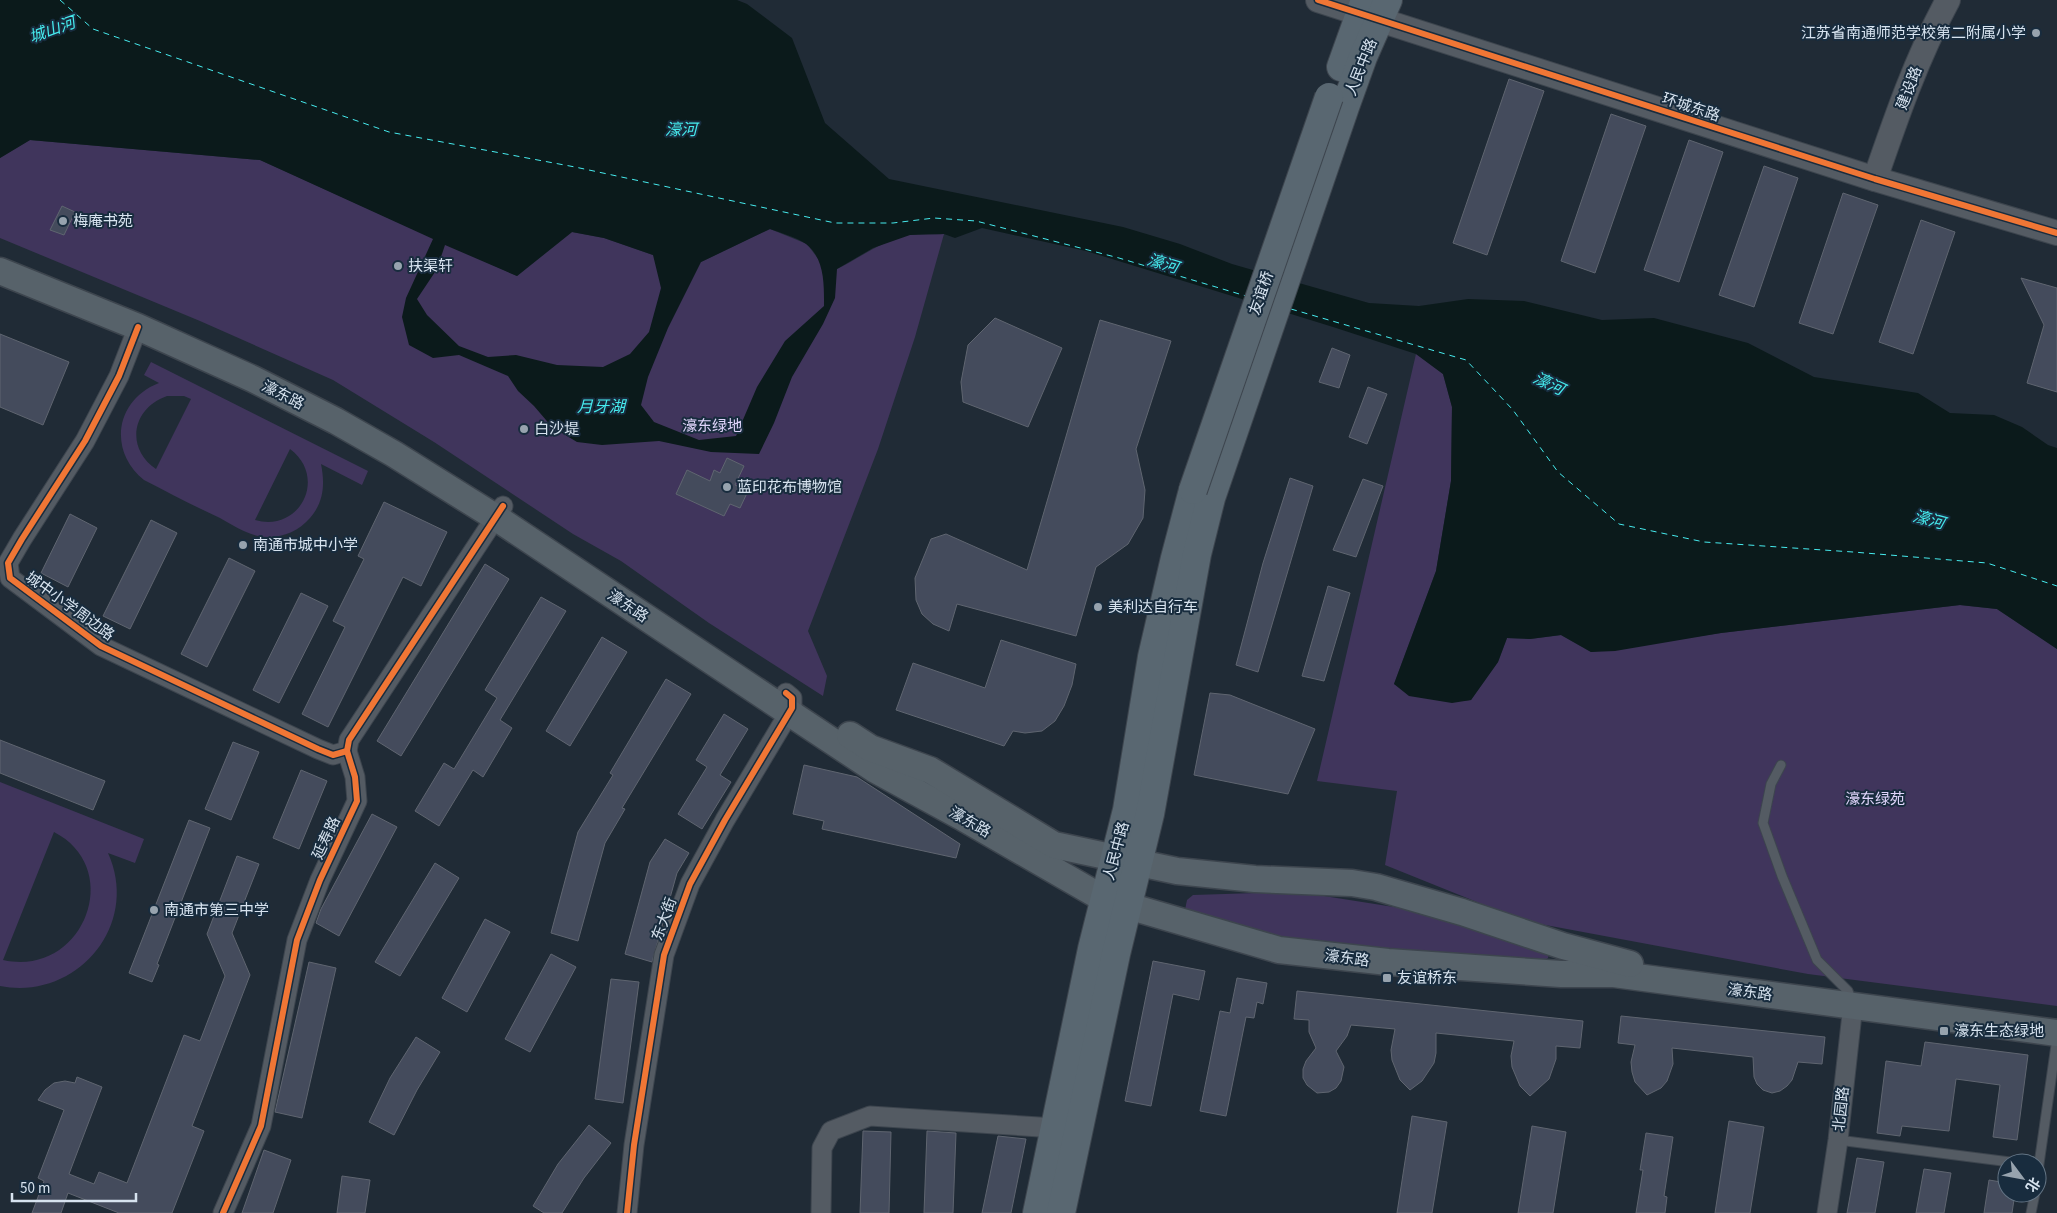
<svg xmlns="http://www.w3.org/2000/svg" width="2057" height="1213" viewBox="0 0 2057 1213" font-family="'Source Sans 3','Noto Sans SC',sans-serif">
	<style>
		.green { fill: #40355c; fill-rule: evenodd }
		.water { fill: #0b1a1b; fill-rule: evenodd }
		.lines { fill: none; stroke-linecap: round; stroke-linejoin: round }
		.ferry { stroke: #46ebee; stroke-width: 1; stroke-dasharray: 6 5; stroke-linecap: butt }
		.building { fill: #444b5c; stroke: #5f6570 }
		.service-casing { stroke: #3d454e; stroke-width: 11 }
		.minor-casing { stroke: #3d454e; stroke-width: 21 }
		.tertiary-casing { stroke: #3d454e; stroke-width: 26 }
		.secondary-casing { stroke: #3d454e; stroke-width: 29 }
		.primary-casing { stroke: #3d454e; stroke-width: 30 }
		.service { stroke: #545b63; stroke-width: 9 }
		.minor { stroke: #545b63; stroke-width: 19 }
		.tertiary { stroke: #545b63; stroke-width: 24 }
		.secondary { stroke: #57626a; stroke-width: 26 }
		.primary { stroke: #596771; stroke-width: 28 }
		.primary-bridge-casing { stroke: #3d454e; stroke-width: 30; stroke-linecap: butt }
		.primary-bridge { stroke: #596771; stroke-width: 28 }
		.cycleway-casing { stroke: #182c3e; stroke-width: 9 }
		.cycleway { stroke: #f07635; stroke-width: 6 }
		.poi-dot { fill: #97a3ae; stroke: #182c3e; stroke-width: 2 }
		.labels { text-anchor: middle; stroke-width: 4; stroke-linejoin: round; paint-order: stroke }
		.poi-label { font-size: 15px; fill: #d7e3ef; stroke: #182c3e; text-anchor: start }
		.street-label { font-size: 15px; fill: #d7e3ef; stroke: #182c3e }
		.park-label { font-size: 15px; fill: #e0d5fb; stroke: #182c3e }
		.water-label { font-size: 16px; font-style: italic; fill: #46ebee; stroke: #182c3e }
	</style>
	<rect width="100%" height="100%" fill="#202b36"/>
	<!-- green -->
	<g class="green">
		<path d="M30,140l230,20 257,116 55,-44 32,6 49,17 48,7 69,-33 37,15 12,16 18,9c24,-12 45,-28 71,-34 11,-2 25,0 36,-1l-29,103 -37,112 -70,182 19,45 -4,20 -114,-73 -88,-62 -48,-27 -139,-92 -101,-62 -133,-59 -200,-83v-80z"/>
		<path d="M1416,354l27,20 9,33 -1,74 -15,90 -42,113c30,12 44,20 77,16l27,-38 9,-24 23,1 31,-4 30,17 130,-19 239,-28 37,4 60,40v357l-249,-32 -284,-53 -139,-56 12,-74 -80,-10z"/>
		<path d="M151,362l217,109 -6,14 -41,-21c4,20 3,38 -11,54 -13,15 -33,22 -52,18 -13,-3 -26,-11 -38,-18 -26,-12 -51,-25 -76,-38 -36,-29 -29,-80 15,-97l-15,-8zM167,396h17l7,3 -35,70c-31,-21 -24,-61 11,-73zM290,449c38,28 10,84 -35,71z"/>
		<path d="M0,782l144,57 -9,24 -27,-10c33,73 -32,148 -108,133zM54,832c72,37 29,146 -51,128z"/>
		<path d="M1284,892l21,1 146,23 98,37 -1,5 -4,3 -252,-19 -107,-32 2,-10 6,-5z"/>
	</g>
	<!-- water -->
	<path class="water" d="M0,0h737l10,4 45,34 33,85 64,56 234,48 57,17 52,20 137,39 50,3 49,-7 56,2 78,19 52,-2 94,25 66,34 104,16 32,20 44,2 28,12 26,18 9,3v201l-60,-40 -37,-4 -239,28 -106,18 -24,1 -30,-17 -31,4 -23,-1 -9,24 -27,38 -19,3 -43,-7 -15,-12 42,-113 15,-90 1,-74 -9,-33 -27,-20 -83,-27 -247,-76 -104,-23 -27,10 -11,-4 -34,1 -37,13 -36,21 -2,29 -12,26 -31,53 -18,46 -15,31 -48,-2 -52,-11 -57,4 -25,-3 -25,-15 -18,-21 -16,-15 -10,-15 -49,-21 -26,3 -24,-13 -7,-28 4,-19 27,-59 -173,-79 -230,-20 -30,18zM770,229c11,4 26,8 36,15 19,14 18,42 18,62l-39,35 -28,46 -21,49 -37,4 -45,-18 -13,-17 7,-28 20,-49 33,-66zM572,232l32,6 49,17 8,33 -12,44 -19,22 -27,13 -46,-2 -41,-10 -28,2 -29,-11 -32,-31 -10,-16 20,-30 8,-24 72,31z"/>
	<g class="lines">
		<!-- ferry -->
		<g class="ferry">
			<path d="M60,0l33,29 296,103 186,35 260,56h58l41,-5 42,3 143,37 127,38"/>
			<path d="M1291,309l175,51 47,50 45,62 61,52 85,18 149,10 134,11 70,23"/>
		</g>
	</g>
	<!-- building -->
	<g class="building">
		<path d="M1509,79l35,12 -57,164 -34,-12z"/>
		<path d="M1611,114l35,12 -51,147 -34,-12z"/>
		<path d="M1689,140l34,12 -44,130 -35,-12z"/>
		<path d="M1764,166l34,12 -44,129 -35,-12z"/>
		<path d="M1843,193l35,12 -45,129 -34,-11z"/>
		<path d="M62,206l13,6 -11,23 -14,-5z"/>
		<path d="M1921,220l34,12 -42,122 -34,-12z"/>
		<path d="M2021,278l36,10v104l-30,-9 17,-58z"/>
		<path d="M995,318l67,30 -34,79 -65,-25 -2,-20 7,-37z"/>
		<path d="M1100,320l71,21 -35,108 9,41 -2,28 -15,26 -32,23 -20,69 -119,-32 -8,27 -16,-7 -11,-10 -6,-14 -1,-22 16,-39 15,-5 81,36z"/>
		<path d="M0,334l69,28 -26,63 -43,-18z"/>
		<path d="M1332,348l18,7 -11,33 -20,-6z"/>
		<path d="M1368,387l19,7 -20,50 -18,-7z"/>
		<path d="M727,458l17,8 -9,19 13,6 -8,17 -10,-4 -6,12 -48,-22 11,-24 23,11 4,-11 6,3z"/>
		<path d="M1290,478l23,8 -55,186 -22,-7 27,-102z"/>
		<path d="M1363,479l20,7 -27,71 -23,-7z"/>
		<path d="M384,502l63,30 -26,54 -18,-9 -75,150 -26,-13 43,-87 -12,-6 31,-62 -6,-3z"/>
		<path d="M70,514l27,14 -29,59 -27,-14z"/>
		<path d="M151,520l26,13 -47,96 -27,-13z"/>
		<path d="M229,558l26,13 -48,96 -26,-13z"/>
		<path d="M485,564l24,15 -108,177 -24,-15z"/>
		<path d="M1328,586l22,7 -26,88 -22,-5z"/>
		<path d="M301,593l27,13 -49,97 -26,-13z"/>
		<path d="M541,597l25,14 -66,109 12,8 -29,49 -10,-7 -34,56 -24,-15 29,-48 10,6 43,-71 -12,-8z"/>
		<path d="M602,637l25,15 -57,94 -24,-15z"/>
		<path d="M1001,640l75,24 -4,21 -8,21 -9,15 -13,10 -17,2 -12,-2 -9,15 -108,-36 17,-47 72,25z"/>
		<path d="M666,679l25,15 -69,114 3,1 -20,34 -27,98 -27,-8 27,-101 35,-57 -3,-2z"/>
		<path d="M1210,693l20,2 85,34 -27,65 -94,-19z"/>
		<path d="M724,714l24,15 -28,46 11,7 -29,47 -24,-15 29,-47 -11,-7z"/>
		<path d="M0,740l105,41 -12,29 -93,-37z"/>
		<path d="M233,742l26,10 -28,68 -26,-11z"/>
		<path d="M804,765l53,12 103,67 -4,14 -134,-29 2,-8 -31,-7z"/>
		<path d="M301,770l26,11 -28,68 -26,-11z"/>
		<path d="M372,814l25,13 -58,109 -23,-13 5,-14z"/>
		<path d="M189,820l21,8 -53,136 2,1 -7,17 -23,-9z"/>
		<path d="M665,839l24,14 -12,20 -25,89 -27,-8 25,-92z"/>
		<path d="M237,856l22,8 -27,69 18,42 -58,151 12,5 -32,82h-53l-51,-20 -7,20h-29l12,-32 -6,-3 26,-68 -26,-10 7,-10 9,-7 11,-2 10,2 2,-6 25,10 -33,87 25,10 5,-12 28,11 57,-148 16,6 25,-65 -18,-42z"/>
		<path d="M435,863l24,15 -59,98 -25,-14z"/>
		<path d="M485,919l25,13 -43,80 -25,-14z"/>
		<path d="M551,954l25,13 -46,85 -25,-13z"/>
		<path d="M1153,961l52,10 -6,29 -26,-6 -22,112 -26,-5z"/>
		<path d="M309,962l27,6 -34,150 -27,-6z"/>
		<path d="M1237,978l30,5 -4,21 -6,-2 -3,16 -8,-1 -20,99 -26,-5 20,-100 10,2z"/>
		<path d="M611,979l28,3 -16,121 -28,-4z"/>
		<path d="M1297,991l286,30 -3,27 -24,-2v13l-7,20 -19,17 -10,-10 -8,-19 -1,-11 3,-15 -78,-8v20l-2,10 -12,18 -12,9 -10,-10 -8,-20 -1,-10 4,-21 -44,-4 -4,11 -11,15 8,16 -3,14 -5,7 -7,4 -12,1 -10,-8 -4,-7v-9l3,-8 10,-13 -7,-16v-12l-15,-1z"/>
		<path d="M1621,1016l204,21 -3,27 -24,-2 -6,18 -5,6 -7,5 -8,2 -9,-3 -6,-6 -3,-7 -1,-20 -81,-9 1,16 -6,17 -6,7 -14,7 -12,-13 -3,-10 -1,-10 4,-17 -17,-2z"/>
		<path d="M416,1037l24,15 -23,38 -23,45 -25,-13 21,-44z"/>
		<path d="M1925,1042l103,13 -11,85 -24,-3 7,-52 -44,-6 -7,52 -47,-5 -2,10 -23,-3 9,-72 35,5z"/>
		<path d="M1412,1116l35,6 -15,91h-35z"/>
		<path d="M1729,1121l35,6 -14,86h-35z"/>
		<path d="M589,1125l22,18 -27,35 -22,35h-18l-11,-7 25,-42z"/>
		<path d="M1532,1126l34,6 -13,81h-35z"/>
		<path d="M863,1131l28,1 -2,81h-29z"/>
		<path d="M927,1131l29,2 -3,80h-29z"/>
		<path d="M1646,1133l27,4 -9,59 3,1 -2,16h-29l7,-43h-3z"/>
		<path d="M998,1136l28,3 -15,74h-29z"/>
		<path d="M264,1150l27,10 -18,53h-31z"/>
		<path d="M1857,1158l27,4 -9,51h-28z"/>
		<path d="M1924,1169l27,4 -7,40h-28z"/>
		<path d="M342,1176l28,4 -5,33h-28z"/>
		<path d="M1989,1180l18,3v10h8l-3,20h-28z"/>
	</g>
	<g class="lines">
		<!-- service casing -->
		<g class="service-casing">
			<g id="service">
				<path d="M1781,765l-10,19 -8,39 19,53 35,84 31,31 4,11"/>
				<path d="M1838,1140l180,23"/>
				<path d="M2037,1178l20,-140"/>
				<path d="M2031,1213l4,-20"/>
			</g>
		</g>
		<!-- minor casing -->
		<g class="minor-casing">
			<g id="minor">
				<path d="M138,327l-19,49 -34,65 -63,98 -14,24 2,15 91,68 217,103 15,6 14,-4"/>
				<path d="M223,1213l38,-87 36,-186 23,-60 37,-79 -2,-24 -8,-26 2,-11 154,-234"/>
				<path d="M627,1213l7,-68 30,-190 26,-71 35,-64 67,-112v-10l-6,-5"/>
				<path d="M821,1213l1,-65 9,-17 39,-15 185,12"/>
				<path d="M1827,1213l11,-73 15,-135"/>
			</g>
		</g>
		<!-- tertiary casing -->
		<g class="tertiary-casing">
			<g id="tertiary">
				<path d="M1318,0l557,179 182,54"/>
				<path d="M1875,179c21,-61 42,-122 73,-179"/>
			</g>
		</g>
		<!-- secondary casing -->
		<g class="secondary-casing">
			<g id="secondary">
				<path d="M0,271l138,56 115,52 83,42 58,33 101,63 379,252 86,47 144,83 175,51 109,12 173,12h53l443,59"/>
				<path d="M850,735l20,13 60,22 124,75 123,26 78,8 97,4 24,4 86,25 101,34 67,18"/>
			</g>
		</g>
		<!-- primary casing -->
		<g class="primary-casing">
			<g id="primary">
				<path d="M1341,67l24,-67"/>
				<path d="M1037,1213l55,-264 35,-139 25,-153 23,-99 18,-68"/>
				<path d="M1061,1213l55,-259 34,-140 47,-260 14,-56 134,-391 18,-50 25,-57"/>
			</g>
		</g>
		<!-- service -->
		<use href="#service" class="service"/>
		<!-- minor -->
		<use href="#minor" class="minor"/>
		<!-- tertiary -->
		<use href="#tertiary" class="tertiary"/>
		<!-- secondary -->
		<use href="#secondary" class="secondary"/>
		<!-- primary -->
		<use href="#primary" class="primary"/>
		<!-- primary-bridge casing -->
		<g class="primary-bridge-casing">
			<path id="primary-bridge" d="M1193,490l136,-393"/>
		</g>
		<!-- primary-bridge -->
		<use href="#primary-bridge" class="primary-bridge"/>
		<!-- cycleway casing -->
		<g class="cycleway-casing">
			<g id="cycleway">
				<path d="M1318,0l557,179 182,54"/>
				<path d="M138,327l-19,49 -34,65 -63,98 -14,24 2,15 91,68 217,103 15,6 14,-4"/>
				<path d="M223,1213l38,-87 36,-186 23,-60 37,-79 -2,-24 -8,-26 2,-11 154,-234"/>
				<path d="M627,1213l7,-68 30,-190 26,-71 35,-64 67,-112v-10l-6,-5"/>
			</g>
		</g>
		<!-- cycleway -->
		<use href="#cycleway" class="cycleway"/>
	</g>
	<!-- markers -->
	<g class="poi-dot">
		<circle cx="2036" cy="33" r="5"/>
		<circle cx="63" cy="221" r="5"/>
		<circle cx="398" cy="266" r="5"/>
		<circle cx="524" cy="429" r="5"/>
		<circle cx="727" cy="487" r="5"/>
		<circle cx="243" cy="545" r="5"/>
		<circle cx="1098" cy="607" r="5"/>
		<circle cx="154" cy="910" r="5"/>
		<rect x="1382" y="973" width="10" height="10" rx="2.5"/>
		<rect x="1939" y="1026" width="10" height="10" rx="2.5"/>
	</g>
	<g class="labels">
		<!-- poi labels -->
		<g class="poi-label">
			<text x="2026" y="38" text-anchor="end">江苏省南通师范学校第二附属小学</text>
			<text x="73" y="226">梅庵书苑</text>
			<text x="408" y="271">扶渠轩</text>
			<text x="534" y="434">白沙堤</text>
			<text x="737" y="492">蓝印花布博物馆</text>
			<text x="253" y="550">南通市城中小学</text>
			<text x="1108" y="612">美利达自行车</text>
			<text x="164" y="915">南通市第三中学</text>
			<text x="1397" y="983">友谊桥东</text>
			<text x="1954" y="1036">濠东生态绿地</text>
		</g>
		<!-- street labels -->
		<g class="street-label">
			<text transform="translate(1361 67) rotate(-68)" y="5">人民中路</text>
			<text transform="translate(1909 88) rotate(-69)" y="5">建设路</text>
			<text transform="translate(1691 107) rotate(18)" y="5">环城东路</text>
			<text transform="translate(1261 293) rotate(-71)" y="5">友谊桥</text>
			<text transform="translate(283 395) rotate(27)" y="5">濠东路</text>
			<text transform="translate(70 606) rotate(36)" y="5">城中小学周边路</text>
			<text transform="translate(628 606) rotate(34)" y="5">濠东路</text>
			<text transform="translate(970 822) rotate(30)" y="5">濠东路</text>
			<text transform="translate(326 838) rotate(-65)" y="5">延寿路</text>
			<text transform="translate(1116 851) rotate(-75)" y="5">人民中路</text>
			<text transform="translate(664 919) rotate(-70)" y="5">东大街</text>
			<text transform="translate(1347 958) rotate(7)" y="5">濠东路</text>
			<text transform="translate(1750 992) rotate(7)" y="5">濠东路</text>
			<text transform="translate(1841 1109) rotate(-84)" y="5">北园路</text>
		</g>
		<!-- park labels -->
		<g class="park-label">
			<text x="712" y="431">濠东绿地</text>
			<text x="1875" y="804">濠东绿苑</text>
		</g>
		<!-- water labels -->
		<g class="water-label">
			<text transform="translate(52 29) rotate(-20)" y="6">城山河</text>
			<text x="681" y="135">濠河</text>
			<text transform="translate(1163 263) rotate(16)" y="6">濠河</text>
			<text transform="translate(1549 383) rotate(25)" y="6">濠河</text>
			<text x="601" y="412">月牙湖</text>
			<text transform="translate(1929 519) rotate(15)" y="6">濠河</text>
		</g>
	</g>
	<!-- north arrow -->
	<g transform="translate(2022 1178) rotate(122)"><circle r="24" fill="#182c3e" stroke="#647585"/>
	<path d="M0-4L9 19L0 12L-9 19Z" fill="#97a3ae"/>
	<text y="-8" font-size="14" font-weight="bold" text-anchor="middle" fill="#d7e3ef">北</text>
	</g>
	<!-- scale -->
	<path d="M12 1193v8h124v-8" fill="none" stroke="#d7e3ef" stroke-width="2.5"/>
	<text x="20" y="1193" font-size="15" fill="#d7e3ef" stroke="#182c3e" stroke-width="4" paint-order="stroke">50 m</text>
</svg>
